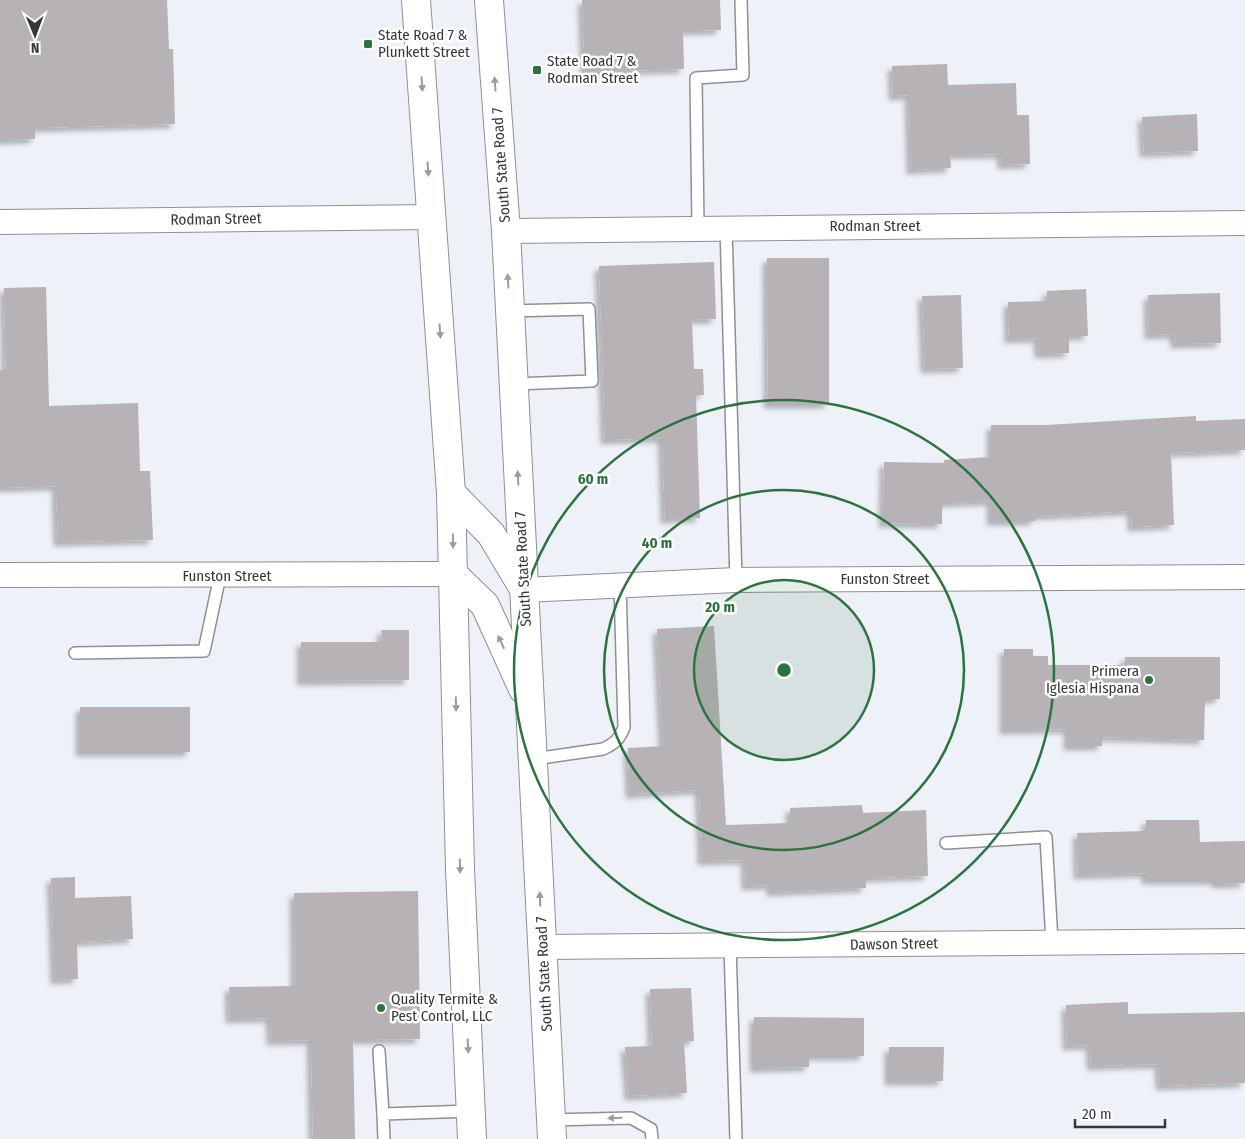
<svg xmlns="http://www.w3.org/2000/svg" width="1245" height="1139" viewBox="0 0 1245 1139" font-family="'Fira Sans Condensed',sans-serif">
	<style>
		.building { fill: #b7b2b6; filter: url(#shadow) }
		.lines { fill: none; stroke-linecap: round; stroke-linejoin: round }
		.lane-casing { stroke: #8e9095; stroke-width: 14 }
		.street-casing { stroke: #8e9095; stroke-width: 26 }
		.primary-casing { stroke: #8e9095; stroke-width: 30 }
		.lane { stroke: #fff; stroke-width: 11 }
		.street { stroke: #fff; stroke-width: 24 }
		.primary { stroke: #fff; stroke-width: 28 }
		.oneway { fill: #9a9b9c }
		.ring { fill: none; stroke: #2d733f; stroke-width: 2.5 }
		.poi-dot { fill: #2d733f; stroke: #fff; stroke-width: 2 }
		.labels { text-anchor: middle; stroke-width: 5; stroke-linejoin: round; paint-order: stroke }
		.poi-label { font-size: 15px; fill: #363739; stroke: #fff; text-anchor: start }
		.street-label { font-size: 15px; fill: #363739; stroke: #fff }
		.centre { fill: #2d733f; stroke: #fff; stroke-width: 2.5 }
		.ring-label { font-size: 15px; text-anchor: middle; font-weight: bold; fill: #2d733f; stroke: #fff; stroke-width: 5; stroke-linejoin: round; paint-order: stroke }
	</style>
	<defs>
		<filter id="shadow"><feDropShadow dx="-4.5" dy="4.5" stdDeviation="2.5" flood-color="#0004"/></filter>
	</defs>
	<rect width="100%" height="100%" fill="#eff1f8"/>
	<!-- building -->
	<g class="building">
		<path d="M0,0h167l2,49h4l2,75 -140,4v11l-35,1z"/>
		<path d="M582,0h138l1,30 -38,1 1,38 -99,3z"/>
		<path d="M947,64l1,21 68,-2 1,32h12l1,49 -28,1 -1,-11 -51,1 1,13 -40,2 -2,-75 -16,1 -1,-30z"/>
		<path d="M1197,114l1,37 -54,2 -2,-36z"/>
		<path d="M767,258h62v146h-61z"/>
		<path d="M714,262l2,57 -24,1 2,49h9l1,26h-8l4,123 -35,1 -3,-81 -57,2 -6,-174z"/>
		<path d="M46,287l3,119 89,-3 2,68h10l3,69 -95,2 -2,-56 -56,2v-118h6l-2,-82z"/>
		<path d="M1086,289l2,47h-19v17l-30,1 -1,-16 -29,1 -1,-37 39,-1v-10z"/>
		<path d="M1220,293l1,50 -46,1 -1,-10 -25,1 -1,-40z"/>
		<path d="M961,295l2,73 -38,1 -3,-73z"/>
		<path d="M1196,416v5l49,-2v31l-74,3 3,72 -42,2 -1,-16 -96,5v5h-44v-20l-49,2v21l-59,-1 1,-61 60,1v-3l47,-3v-32h55z"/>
		<path d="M714,626l12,199 64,-2v-15l72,-3 1,8 63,-3 2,66 -62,2v10l-95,4v-7l-25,1 -1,-26 -43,1 -3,-71 -69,4 -2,-46 35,-2 -6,-117z"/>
		<path d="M381,630h28v50l-108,1v-39h81z"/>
		<path d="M1004,649h29v7h15v9h77v-8h95v42h-15l-1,41 -102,-3v9h-34v-17l-64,1z"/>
		<rect x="80" y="707" width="110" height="45"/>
		<path d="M1146,820h53l1,22 45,-1v42l-29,1v-4h-70v-7l-68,2 -1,-42 69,-2z"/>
		<path d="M75,877v21l56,-2 2,43 -56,3 1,37 -23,1 -4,-102z"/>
		<path d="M418,891l2,148 -67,1 2,99h-42l-2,-99 -40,1 -1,-23 -40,1 -1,-32 66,-1 -1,-93z"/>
		<path d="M691,988l3,53 -10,1 3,51 -58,3 -4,-49 27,-1 -2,-57z"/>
		<path d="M1128,1002v12l117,-2v71l-85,3 -1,-22 -68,2 -1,-21 -23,1 -1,-41z"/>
		<path d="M754,1017l110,1v38h-55v11l-55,1z"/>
		<path d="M889,1047h55l-1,34h-54z"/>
	</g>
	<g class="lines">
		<!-- lane casing -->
		<g class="lane-casing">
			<g id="lane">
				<path d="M698,227l-2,-149 47,-3 -2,-75"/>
				<path d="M726,227l10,353"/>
				<path d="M510,311l79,-2 3,72 -78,3"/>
				<path d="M75,653l129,-2 16,-75"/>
				<path d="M534,759l69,-10c11,-5 17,-10 21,-22l-4,-142"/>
				<path d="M946,843l100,-6 6,105"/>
				<path d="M730,946l6,193"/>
				<path d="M379,1051l4,63"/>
				<path d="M551,1120l80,-2 20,11 1,10"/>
				<path d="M384,1139l-1,-25 88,-3"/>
			</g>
		</g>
		<!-- street casing -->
		<g class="street-casing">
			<g id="street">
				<path d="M0,222l432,-5"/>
				<path d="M506,231l739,-8"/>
				<path d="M0,575l453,-1"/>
				<path d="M524,590l212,-10 509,-3"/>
				<path d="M542,947l703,-6"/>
			</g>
		</g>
		<!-- primary casing -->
		<g class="primary-casing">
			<g id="primary">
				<path d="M416,0l35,493 9,376 12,270"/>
				<path d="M489,0l17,231 46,908"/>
				<path d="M451,493l40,41 30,50"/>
				<path d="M453,574l32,31 38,84"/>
			</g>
		</g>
		<!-- lane -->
		<use href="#lane" class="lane"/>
		<!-- street -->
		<use href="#street" class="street"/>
		<!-- primary -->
		<use href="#primary" class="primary"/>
	</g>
	<!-- one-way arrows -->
	<defs><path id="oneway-solid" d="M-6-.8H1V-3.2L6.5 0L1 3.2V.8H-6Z" transform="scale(1.25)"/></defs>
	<g class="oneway">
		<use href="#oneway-solid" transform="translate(422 84) rotate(86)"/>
		<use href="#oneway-solid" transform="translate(495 84) rotate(-94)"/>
		<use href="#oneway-solid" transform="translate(428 169) rotate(86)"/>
		<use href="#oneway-solid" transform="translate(508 281) rotate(-93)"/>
		<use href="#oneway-solid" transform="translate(440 331) rotate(86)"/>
		<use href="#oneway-solid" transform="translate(518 478) rotate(-93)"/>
		<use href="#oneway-solid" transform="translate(453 541) rotate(89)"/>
		<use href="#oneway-solid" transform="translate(501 642) rotate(-115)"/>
		<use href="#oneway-solid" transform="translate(456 704) rotate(89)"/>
		<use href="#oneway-solid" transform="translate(460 866) rotate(88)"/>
		<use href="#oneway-solid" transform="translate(540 899) rotate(-93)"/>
		<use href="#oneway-solid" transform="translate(468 1046) rotate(87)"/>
		<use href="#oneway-solid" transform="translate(615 1118) rotate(179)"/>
	</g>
	<!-- distance rings -->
	<circle cx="784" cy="670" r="90" fill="#2d733f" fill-opacity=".12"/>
	<g class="ring">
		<circle cx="784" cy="670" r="90"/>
		<circle cx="784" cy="670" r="180"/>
		<circle cx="784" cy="670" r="270"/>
	</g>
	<!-- markers -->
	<g class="poi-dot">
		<rect x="363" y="39" width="10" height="10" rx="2.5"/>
		<rect x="532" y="65" width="10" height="10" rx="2.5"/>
		<circle cx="1149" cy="680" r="5"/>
		<circle cx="381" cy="1008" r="5"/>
	</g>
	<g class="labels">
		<!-- poi labels -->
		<g class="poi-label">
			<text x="378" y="40">State Road 7 &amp;<tspan x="378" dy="17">Plunkett Street</tspan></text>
			<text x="547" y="66">State Road 7 &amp;<tspan x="547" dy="17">Rodman Street</tspan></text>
			<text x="1139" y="676" text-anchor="end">Primera<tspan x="1139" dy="17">Iglesia Hispana</tspan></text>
			<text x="391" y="1004">Quality Termite &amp;<tspan x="391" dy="17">Pest Control, LLC</tspan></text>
		</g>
		<!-- street labels -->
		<g class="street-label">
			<text transform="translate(501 165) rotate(-94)" y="5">South State Road 7</text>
			<text transform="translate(216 219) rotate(-1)" y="5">Rodman Street</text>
			<text x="875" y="231">Rodman Street</text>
			<text transform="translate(523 569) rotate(-93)" y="5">South State Road 7</text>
			<text x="227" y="581">Funston Street</text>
			<text x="885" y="584">Funston Street</text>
			<text transform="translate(894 944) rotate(-1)" y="5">Dawson Street</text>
			<text transform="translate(544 974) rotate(-93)" y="5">South State Road 7</text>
		</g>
	</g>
	<circle cx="784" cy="670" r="8" class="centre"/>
	<g class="ring-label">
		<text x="593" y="484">60 m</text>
		<text x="657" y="548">40 m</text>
		<text x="720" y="612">20 m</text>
	</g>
	<!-- north arrow -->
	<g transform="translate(35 35) rotate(179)" stroke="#ffffff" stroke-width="4" paint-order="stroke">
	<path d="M0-4L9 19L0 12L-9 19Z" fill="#363739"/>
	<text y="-8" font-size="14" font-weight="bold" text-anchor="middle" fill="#363739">N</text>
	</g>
	<!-- scale -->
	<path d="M1075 1119v8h90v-8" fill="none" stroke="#363739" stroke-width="2.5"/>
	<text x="1082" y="1119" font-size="15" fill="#363739" stroke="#ffffff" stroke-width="4" paint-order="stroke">20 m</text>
</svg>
